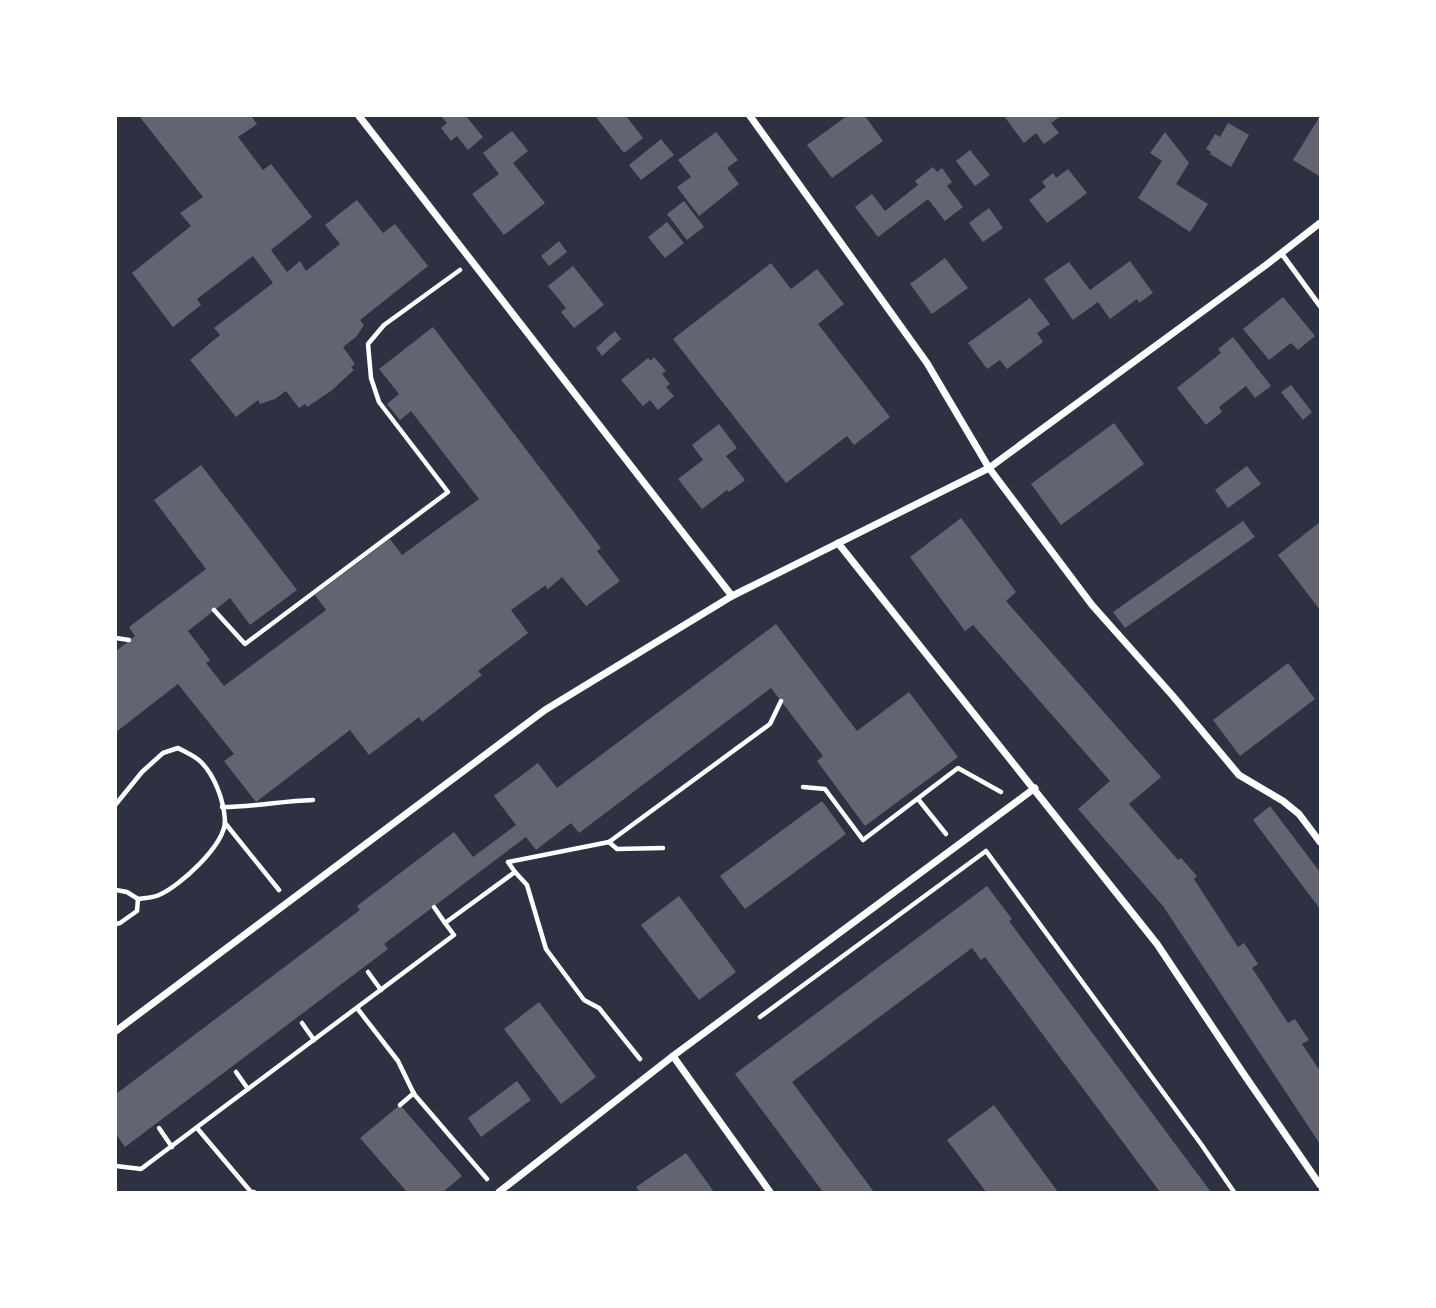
<svg xmlns="http://www.w3.org/2000/svg" width="1436" height="1308" viewBox="0 0 1436 1308" font-family="Mulish,sans-serif">
	<style>
		.building { fill: #626471 }
		.lines { fill: none; stroke-linecap: round; stroke-linejoin: round }
		.path { stroke: #fff; stroke-width: 4.5 }
		.service { stroke: #fff; stroke-width: 5 }
		.minor { stroke: #fff; stroke-width: 7 }
	</style>
	<rect width="100%" height="100%" fill="#2d3142"/>
	<!-- building -->
	<g class="building">
		<path d="M139,116h93l2,1 3,-1h14l6,8 -19,13 25,33 8,-6 41,53 -41,33 16,22 13,-11 6,10 34,-27 -15,-19 32,-25 26,33 12,-9 33,42 -68,54 4,5 -8,12 -13,10 12,17 -4,3 3,3 -23,21 -24,16 -2,-3 -6,4 -13,-17 -11,8 -15,5 -2,-4 -22,17 -46,-57 30,-25 -6,-7 59,-45 -20,-27 -56,43 4,6 -28,22 -41,-54 59,-47 -11,-13 23,-16z"/>
		<path d="M441,116h25l17,21 -15,13 -11,-14 -6,5 -10,-13 6,-5z"/>
		<path d="M595,116h31l17,22 -19,15z"/>
		<path d="M847,116h18l18,25 -51,37 -25,-33z"/>
		<path d="M1004,116h57l-10,7 8,10 -15,11 -8,-11 -12,10z"/>
		<path d="M1320,116v57l-1,3 -26,-16z"/>
		<path d="M1228,123l21,12 -18,32 -21,-13 1,-2 -5,-3 9,-15 5,3z"/>
		<path d="M512,131l16,20 -15,12 32,40 -41,32 -32,-41 27,-20 -16,-21z"/>
		<path d="M716,132l22,28 -11,8 12,16 -40,32 -22,-29 14,-10 -13,-17z"/>
		<path d="M1165,132l24,31 -13,21 32,20 -18,28 -52,-34 24,-37 -12,-8z"/>
		<path d="M661,139l13,16 -33,25 -12,-15z"/>
		<path d="M970,150l20,25 -15,11 -19,-25z"/>
		<path d="M933,167l4,5 5,-4 10,14 -5,4 16,21 -18,14 -17,-22 -50,38 -23,-30 17,-13 13,17 33,-26 -3,-4z"/>
		<path d="M1068,169l19,24 -40,30 -18,-23 17,-13 -4,-5 11,-9 3,5z"/>
		<path d="M684,201l20,26 -17,13 -20,-26z"/>
		<path d="M989,208l14,20 -20,14 -14,-19z"/>
		<path d="M667,222l17,21 -19,15 -17,-21z"/>
		<path d="M559,241l8,11 -18,14 -8,-10z"/>
		<path d="M945,258l23,30 -36,26 -22,-30z"/>
		<path d="M1130,261l23,32 -14,10 -2,-4 -27,20 -12,-17 -25,18 -29,-41 25,-17 21,28z"/>
		<path d="M771,263l20,26 26,-20 27,35 -26,20 72,93 -36,28 -7,-9 -61,47 -113,-144z"/>
		<path d="M573,266l31,39 -30,23 -13,-16 5,-4 -18,-22z"/>
		<path d="M1283,297l32,39 -17,14 -7,-7 -22,17 -26,-31z"/>
		<path d="M1030,298l20,26 -13,9 6,9 -36,27 -7,-9 -13,9 -19,-26z"/>
		<path d="M433,327l168,221 -4,3 23,30 -34,25 -24,-29 -15,13 -1,-5 -35,25 17,23 -50,38 4,4 -60,47 -3,-5 -50,38 -19,-25 -94,72 -32,-41 10,-7 -56,-70 -62,48v-81l19,-15 -6,-9 77,-58 -52,-69 47,-35 96,125 -47,35 -20,-27 -42,33 22,29 -4,3 18,23 102,-76 -11,-15 75,-56 12,16 77,-56 -68,-88 -11,9 -13,-16 12,-10 -20,-25z"/>
		<path d="M615,331l6,8 -19,17 -6,-8z"/>
		<path d="M1233,337l38,49 -16,12 -9,-12 -27,21 3,5 -16,13 -29,-37 44,-35 -3,-4z"/>
		<path d="M654,357l12,14 -4,3 8,10 -4,3 8,9 -16,14 -8,-10 -7,6 -22,-26 27,-22 3,3z"/>
		<path d="M1291,385l21,27 -9,8 -22,-28z"/>
		<path d="M1114,423l30,41 -83,61 -30,-41z"/>
		<path d="M719,424l18,24 -11,8 19,24 -16,12 -2,-2 -25,19 -24,-30 25,-19 -11,-15z"/>
		<path d="M1247,466l14,18 -33,24 -13,-18z"/>
		<path d="M961,518l55,74 -10,9 155,176 -32,27 49,56 3,-2 16,18 -3,3 44,68 6,-4 14,21 -6,4 36,55 7,-4 14,21 -7,4 18,27v73l-157,-238 -85,-97 32,-28 -137,-156 -8,6 -55,-74z"/>
		<path d="M1243,521l12,16 -130,91 -12,-16z"/>
		<path d="M1320,522v88l-42,-55z"/>
		<path d="M776,624l81,107 52,-39 49,65 -93,69 -48,-65 6,-5 -52,-68 -192,145 -8,-10 -35,27 -10,-13 -142,107 4,5 -263,198 -9,-13v-40l244,-184 -3,-4 97,-74 19,25 43,-32 -22,-29 44,-33 19,25z"/>
		<path d="M1288,663l27,36 -75,57 -27,-36z"/>
		<path d="M822,801l24,33 -101,75 -25,-33z"/>
		<path d="M1270,806l50,66v37l-67,-89z"/>
		<path d="M987,886l25,33 -3,2 202,271h-51l-175,-235 -4,3 -9,-12 -180,134 82,110h-51l-88,-118z"/>
		<path d="M679,896l57,76 -37,28 -58,-75z"/>
		<path d="M539,1002l57,75 -35,27 -57,-75z"/>
		<path d="M517,1081l14,19 -50,37 -13,-19z"/>
		<path d="M400,1105l62,71 -19,16h-36l-47,-54z"/>
		<path d="M994,1105l64,87h-72l-39,-52z"/>
		<path d="M686,1153l28,39h-74l-4,-5z"/>
	</g>
	<g class="lines">
		<!-- path -->
		<g class="path">
			<path d="M214,610l31,34 203,-152 -69,-90 -8,-24 -3,-34 16,-19 76,-55"/>
			<path d="M116,638l13,2"/>
			<path d="M803,787l22,2 38,51 95,-72 43,24"/>
			<path d="M918,799l28,35"/>
			<path d="M116,804l26,-32 21,-19 15,-5c7,4 17,8 23,14 14,14 23,39 24,59 0,24 -45,65 -66,74 -6,3 -15,3 -21,4l-11,-7 -11,-2"/>
			<path d="M222,807c30,0 60,-6 91,-7"/>
			<path d="M225,823l54,67"/>
			<path d="M609,842l8,7 46,-1"/>
			<path d="M515,872l12,13 19,64 38,51 15,8 41,51"/>
			<path d="M434,907l11,16"/>
			<path d="M116,924l4,-1 17,-12 1,-12"/>
			<path d="M368,972l13,18"/>
			<path d="M357,1008l41,53 16,33 73,85"/>
			<path d="M760,1017l226,-166 215,293 33,48"/>
			<path d="M302,1023l12,17"/>
			<path d="M236,1072l12,17"/>
			<path d="M400,1105l14,-12"/>
			<path d="M159,1128l13,19"/>
			<path d="M197,1128l54,64h3"/>
			<path d="M116,1166l25,3 313,-234 -9,-12 70,-51 -7,-10 101,-20 161,-118 11,-23"/>
		</g>
		<!-- service -->
		<path class="service" d="M1282,254l38,52"/>
		<!-- minor -->
		<g class="minor">
			<path d="M359,116l373,480"/>
			<path d="M750,116l177,247 62,105 103,137 80,90 67,80 44,26 16,13 21,28"/>
			<path d="M838,543l319,401 86,129 77,112"/>
			<path d="M116,1031l429,-321 187,-114 257,-128 277,-203 54,-42"/>
			<path d="M673,1056l97,136"/>
			<path d="M499,1192l174,-136 362,-268"/>
		</g>
	</g>
	<!-- border -->
	<rect width="1436" height="1308" fill="none" stroke="#ffffff" stroke-width="234"/>
</svg>
